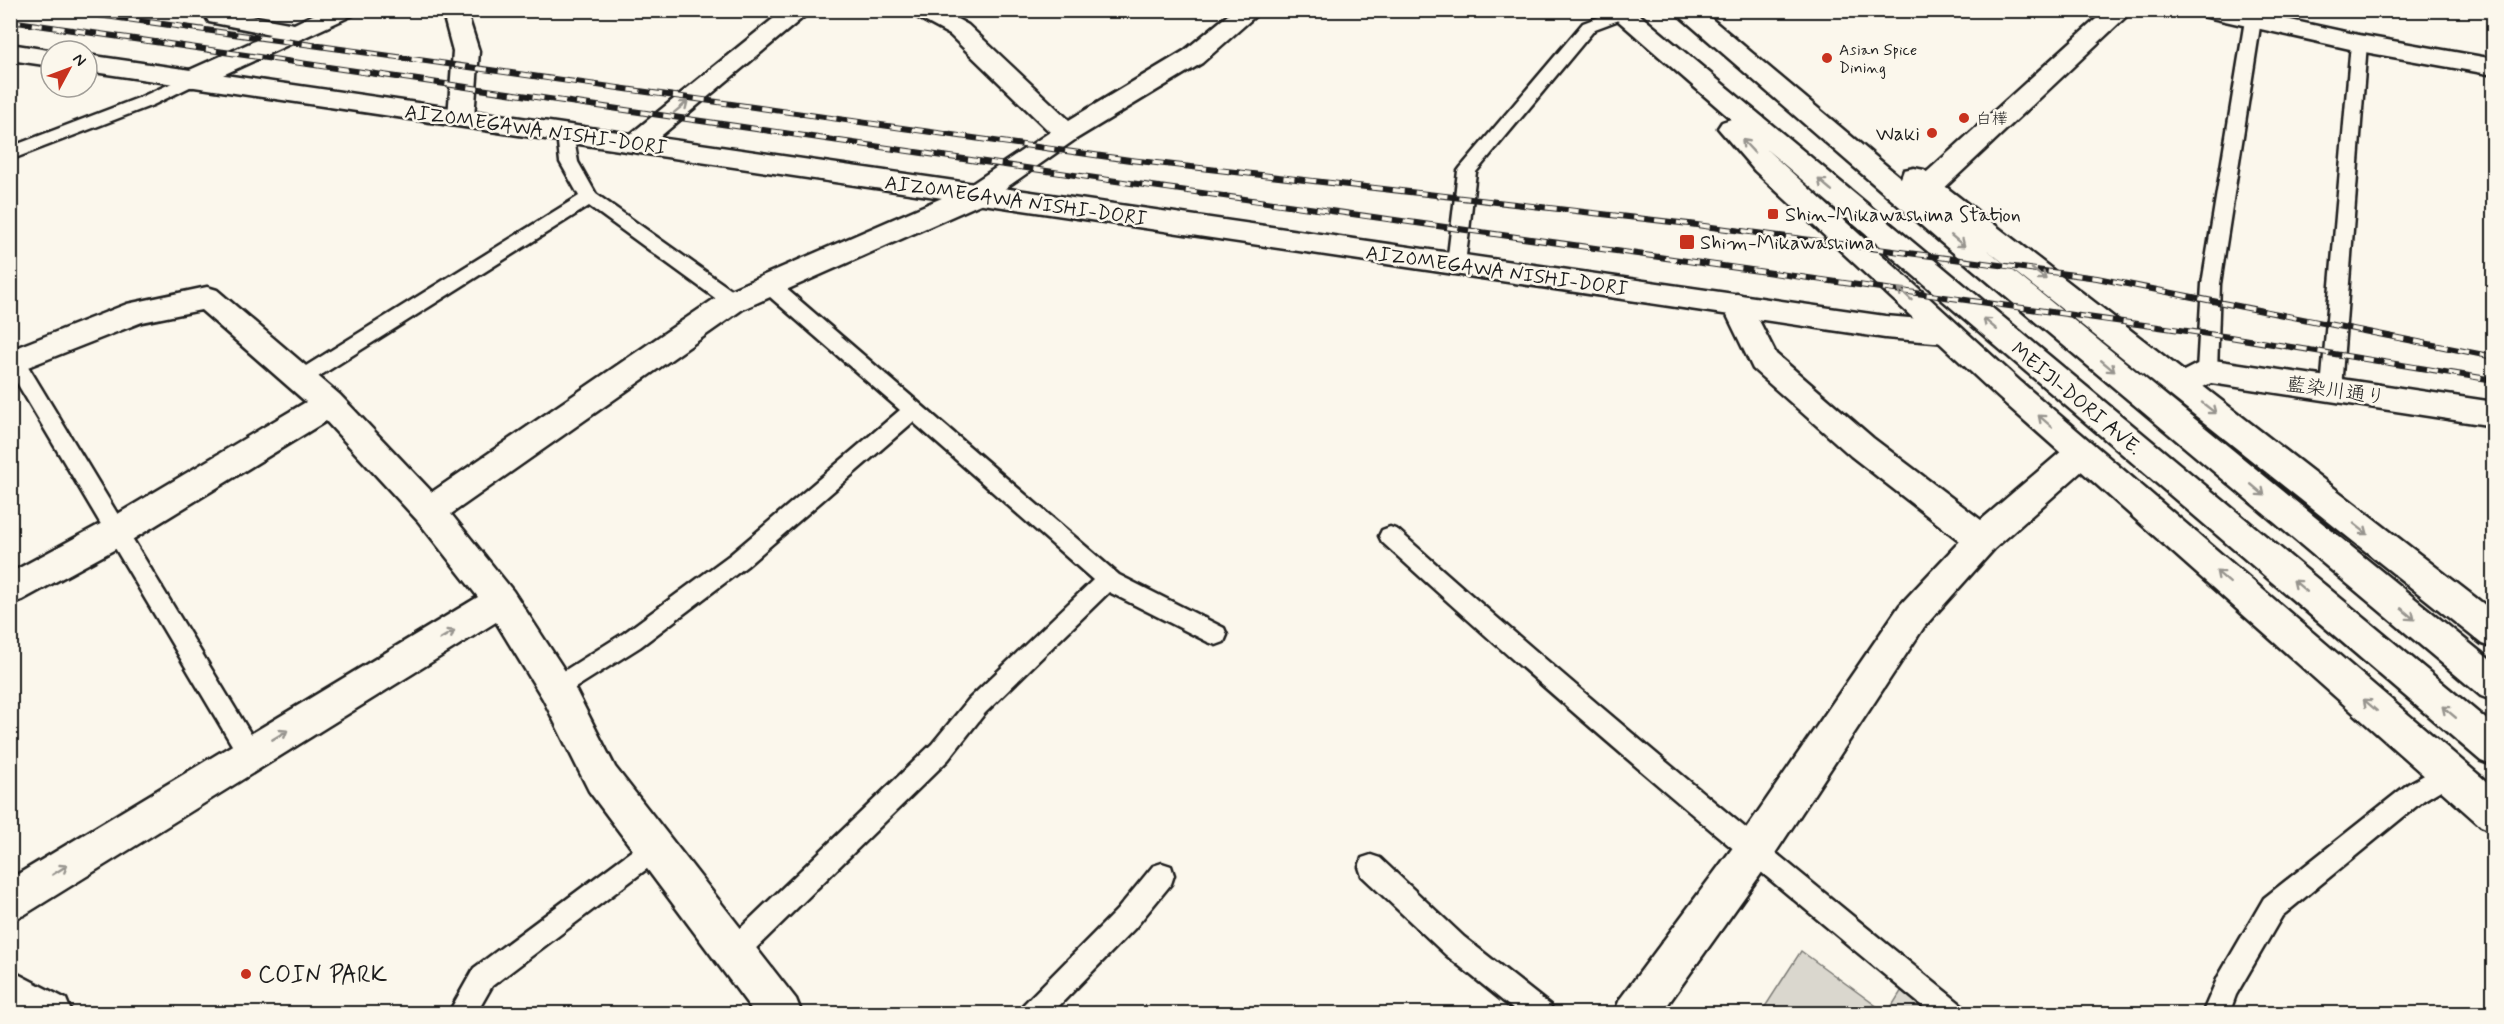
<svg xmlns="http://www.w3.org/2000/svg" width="2504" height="1024" viewBox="0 0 2504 1024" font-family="Mynerve,'Klee One',sans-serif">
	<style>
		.green { fill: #dad7ce; stroke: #7b7a75; stroke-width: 1.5 }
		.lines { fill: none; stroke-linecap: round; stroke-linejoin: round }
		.service-casing { stroke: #1c1c1c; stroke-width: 5 }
		.minor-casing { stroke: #1c1c1c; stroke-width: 5 }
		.tertiary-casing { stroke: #1c1c1c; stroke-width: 5 }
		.secondary-casing { stroke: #1c1c1c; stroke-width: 5 }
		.primary-casing { stroke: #1c1c1c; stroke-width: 5 }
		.service { fill: #fbf7ec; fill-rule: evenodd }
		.minor { fill: #fbf7ec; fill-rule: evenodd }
		.tertiary { fill: #fbf7ec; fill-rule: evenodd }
		.secondary { fill: #fbf7ec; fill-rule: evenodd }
		.primary { fill: #fbf7ec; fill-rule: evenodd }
		.rail-casing { stroke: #1c1c1c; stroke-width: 6 }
		.rail { stroke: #fbf7ec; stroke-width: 4; stroke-dasharray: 11; stroke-linecap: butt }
		.oneway { stroke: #97948e }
		.poi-dot { fill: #c8321e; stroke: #fbf7ec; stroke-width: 2 }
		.labels { text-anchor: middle; stroke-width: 5; stroke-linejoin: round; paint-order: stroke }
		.far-poi-label { font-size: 16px; fill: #1c1c1c; stroke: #fbf7ec; text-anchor: start }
		.street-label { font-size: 20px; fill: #1c1c1c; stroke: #fbf7ec }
		.poi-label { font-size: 20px; fill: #1c1c1c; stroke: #fbf7ec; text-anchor: start }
		.near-poi-label { font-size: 24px; fill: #1c1c1c; stroke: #fbf7ec; text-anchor: start }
	</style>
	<rect width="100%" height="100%" fill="#fbf7ec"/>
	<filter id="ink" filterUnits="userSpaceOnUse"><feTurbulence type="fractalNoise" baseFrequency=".0167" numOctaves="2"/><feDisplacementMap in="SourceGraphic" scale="12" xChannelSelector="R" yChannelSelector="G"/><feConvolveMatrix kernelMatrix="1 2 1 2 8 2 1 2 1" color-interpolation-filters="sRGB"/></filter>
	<g filter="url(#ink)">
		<!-- green -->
		<g class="green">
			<path d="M1801,951l85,62h-125z"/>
			<path d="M1903,988l33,26h-49z"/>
		</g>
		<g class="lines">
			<!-- service casing -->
			<g class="service-casing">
				<g id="service">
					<path d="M1615,11h12l2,3 -2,3 -32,12 -119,143 -11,92 -3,5 -6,2 -6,-2 -3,-5 11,-93 3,-4 122,-144z"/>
					<path d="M2253,15l8,5 -41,264 -3,87 -3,5 -7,2 -7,-2 -3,-5 5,-87 43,-264z"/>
					<path d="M2359,38l8,5 -26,346 -3,5 -7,3 -7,-3 -3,-5 30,-346z"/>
					<path d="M192,74l6,1 2,4 -2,4 -45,22 -143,55v-13l131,-50z"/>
					<path d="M565,127l6,2 2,4 5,29 18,32 144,102 2,5 -2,5 -7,2 -7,-2 -137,-100 -282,178 -7,2 -7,-2 -3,-5 3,-5 286,-178 -19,-34 -3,-29 2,-4z"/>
					<path d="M769,278l7,2 343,295 105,53 3,7 -3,7 -8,3 -8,-3 -99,-50 -124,121 -37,47 -205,201 -9,4 -9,-4 -4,-9 4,-9 207,-199 37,-45 124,-119 -180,-158 -166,144 -107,81 -76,48 -8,3 -8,-3 -3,-7 3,-7 76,-48 107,-79 169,-144 -138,-120 -2,-5 2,-5z"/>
					<path d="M10,346l7,2 241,398 4,8 -4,8 -8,3 -8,-3 -232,-391z"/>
					<path d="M1390,527l8,3c183,164 373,320 564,475l4,9h-34c-187,-154 -372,-309 -550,-472l-3,-6 3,-6z"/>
					<path d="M2448,762l8,3 4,8 -4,8 -32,19 -142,116 -46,79 -7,19h-27l16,-37 46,-79 144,-114z"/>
					<path d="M655,836l9,4 3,8 -3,8 -172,130 -16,28h-28l26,-46 172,-128z"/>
					<path d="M1371,855l9,3 84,79 86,68 4,9h-35l-73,-59 -84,-79 -3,-9 3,-9z"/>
					<path d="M1162,863l9,3 3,9 -3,9 -36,44 -84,86h-32l4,-9 94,-95 36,-44z"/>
				</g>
			</g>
			<!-- minor casing -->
			<g class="minor-casing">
				<g id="minor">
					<path d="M210,10h27l-2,3 59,11 29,-14h33l-3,5 -152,70 -9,2 -9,-2 -4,-6 4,-6 87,-39 -61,-12 -3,-5z"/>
					<path d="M442,10h24l13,41 -5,66 -4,6 -9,3 -9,-3 -4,-6 5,-66z"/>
					<path d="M784,10h28l-167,139 -9,3 -9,-3 -4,-6 4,-6z"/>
					<path d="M910,10h31l27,15 101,95 115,-69 50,-41h28l-60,53 -126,76 -89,62 -244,108 -292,205 62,77 56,86 46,90 181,232 6,15h-47l-166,-223 -46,-92 -47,-77 -472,293 -14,5v-41l468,-282 -60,-76 -92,-100 -196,120 -108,59 -12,4v-31l96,-52 200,-119 -105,-92 -59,12 -132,52v-24l117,-46 80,-17 10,3 123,105 92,97 291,-199 244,-106 83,-55 -100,-97 -37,-20z"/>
					<path d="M2106,10h27l-195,184 -10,2 -10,-2 -4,-7 4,-7z"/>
					<path d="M2195,10h49l115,25 135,24v16l-135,-24 -152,-34 -9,-2z"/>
					<path d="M1737,294l10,3 29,57 97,84 108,82 89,-76 11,-4 11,4 5,9 -5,9 -98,87 -70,78 -156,237 -107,150h-47l6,-15 120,-161 160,-233 60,-64 -109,-85 -98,-87 -31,-64 5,-8z"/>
				</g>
			</g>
			<!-- tertiary casing -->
			<g class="tertiary-casing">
				<g id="tertiary">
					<path d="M10,44l45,7h-4v15l-41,-6z"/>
					<path d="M87,55l1798,261 61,5 11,3 4,8 -4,8 -11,3 -61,-5 -1798,-267z"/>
					<path d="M2207,359l287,43v24l-283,-43 -30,15 -11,-4 -4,-8 4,-8z"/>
				</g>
			</g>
			<!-- secondary casing -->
			<g class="secondary-casing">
				<path id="secondary" d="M10,970l56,29 6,15 -62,-1z"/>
			</g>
			<!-- primary casing -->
			<g class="primary-casing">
				<g id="primary">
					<path d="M1606,10h28l860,716v40l-13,-5 -715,-612 255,233 473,406v43l-13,-5 -482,-428 -244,-227 -37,-43 4,-6 9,-3z"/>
					<path d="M1673,10h28l200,168 3,-8 10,-2 10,2 570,442v36l-12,-4 -497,-396 509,415v38l-13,-5 -544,-457z"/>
				</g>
			</g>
			<!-- service -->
			<use href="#service" class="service"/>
			<!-- minor -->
			<use href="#minor" class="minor"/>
			<!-- tertiary -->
			<use href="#tertiary" class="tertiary"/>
			<!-- secondary -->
			<use href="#secondary" class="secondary"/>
			<!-- primary -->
			<use href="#primary" class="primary"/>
			<!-- rail casing -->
			<g class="rail-casing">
				<g id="rail">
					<path d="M63,10l1067,150 559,64 408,54 397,79"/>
					<path d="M10,21l1099,159 1121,157 264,43"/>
				</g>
			</g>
			<!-- rail -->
			<use href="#rail" class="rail"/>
		</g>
		<!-- one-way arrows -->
		<defs><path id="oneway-shaft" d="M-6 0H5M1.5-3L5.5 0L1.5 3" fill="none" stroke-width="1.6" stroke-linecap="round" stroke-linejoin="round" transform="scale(1.5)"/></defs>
		<g class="oneway">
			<use href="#oneway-shaft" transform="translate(681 107) rotate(-39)"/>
			<use href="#oneway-shaft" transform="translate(1748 146) rotate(-133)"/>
			<use href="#oneway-shaft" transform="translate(1825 185) rotate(-140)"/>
			<use href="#oneway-shaft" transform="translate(1958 241) rotate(40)"/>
			<use href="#oneway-shaft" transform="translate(2039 274) rotate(38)"/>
			<use href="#oneway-shaft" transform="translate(1905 294) rotate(-137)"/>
			<use href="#oneway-shaft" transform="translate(1990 324) rotate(-140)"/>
			<use href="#oneway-shaft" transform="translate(2108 366) rotate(40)"/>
			<use href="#oneway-shaft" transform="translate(2209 408) rotate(38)"/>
			<use href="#oneway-shaft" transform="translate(2045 421) rotate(-139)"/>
			<use href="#oneway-shaft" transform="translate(2258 490) rotate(40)"/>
			<use href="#oneway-shaft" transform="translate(2361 529) rotate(38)"/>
			<use href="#oneway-shaft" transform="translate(2223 577) rotate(-139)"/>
			<use href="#oneway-shaft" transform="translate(2300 586) rotate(-140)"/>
			<use href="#oneway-shaft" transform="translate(2408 614) rotate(40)"/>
			<use href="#oneway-shaft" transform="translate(447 635) rotate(-31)"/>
			<use href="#oneway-shaft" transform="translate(2370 705) rotate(-139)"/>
			<use href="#oneway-shaft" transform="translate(2449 712) rotate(-140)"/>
			<use href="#oneway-shaft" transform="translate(280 735) rotate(-31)"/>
			<use href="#oneway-shaft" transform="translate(60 870) rotate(-32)"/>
		</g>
	</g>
	<!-- markers -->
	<g class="poi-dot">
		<circle cx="1827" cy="58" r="6"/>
		<circle cx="1964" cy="118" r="6"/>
		<circle cx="1932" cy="133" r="6"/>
		<rect x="1767" y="208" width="12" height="12" rx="3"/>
		<rect x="1679" y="234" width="16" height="16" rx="3"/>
		<circle cx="246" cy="974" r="6"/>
	</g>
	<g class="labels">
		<!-- far-poi labels -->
		<g class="far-poi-label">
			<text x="1839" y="55">Asian Spice<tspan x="1839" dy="18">Dining</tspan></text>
			<text x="1976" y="124">白樺</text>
		</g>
		<!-- street labels -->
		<g class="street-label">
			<text transform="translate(536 129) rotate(8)" y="7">AIZOMEGAWA NISHI-DORI</text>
			<text transform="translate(1016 200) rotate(8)" y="7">AIZOMEGAWA NISHI-DORI</text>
			<text transform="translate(1497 270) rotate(8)" y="7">AIZOMEGAWA NISHI-DORI</text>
			<text transform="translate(2336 390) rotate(8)" y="7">藍染川通り</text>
			<text transform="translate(2077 398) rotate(40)" y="7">MEIJI-DORI AVE.</text>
		</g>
		<!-- poi labels -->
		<g class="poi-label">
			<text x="1920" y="140" text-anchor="end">Waki</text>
			<text x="1785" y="221">Shin-Mikawashima Station</text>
			<text x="1700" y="249">Shim-Mikawashima</text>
		</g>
		<!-- near-poi labels -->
		<g class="near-poi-label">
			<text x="258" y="982">COIN PARK</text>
		</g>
	</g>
	<!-- margin -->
	<rect width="2504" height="1024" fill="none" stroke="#fbf7ec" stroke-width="36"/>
	<rect x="18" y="18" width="2468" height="988" fill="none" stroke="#1c1c1c" stroke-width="2" filter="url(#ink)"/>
	<!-- north arrow -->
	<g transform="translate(69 69) rotate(49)"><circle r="28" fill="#fbf7ec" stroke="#a29f99" stroke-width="1.5"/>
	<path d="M0-4.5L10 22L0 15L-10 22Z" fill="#c8321e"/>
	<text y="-9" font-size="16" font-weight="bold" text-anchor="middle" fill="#1c1c1c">N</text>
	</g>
</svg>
